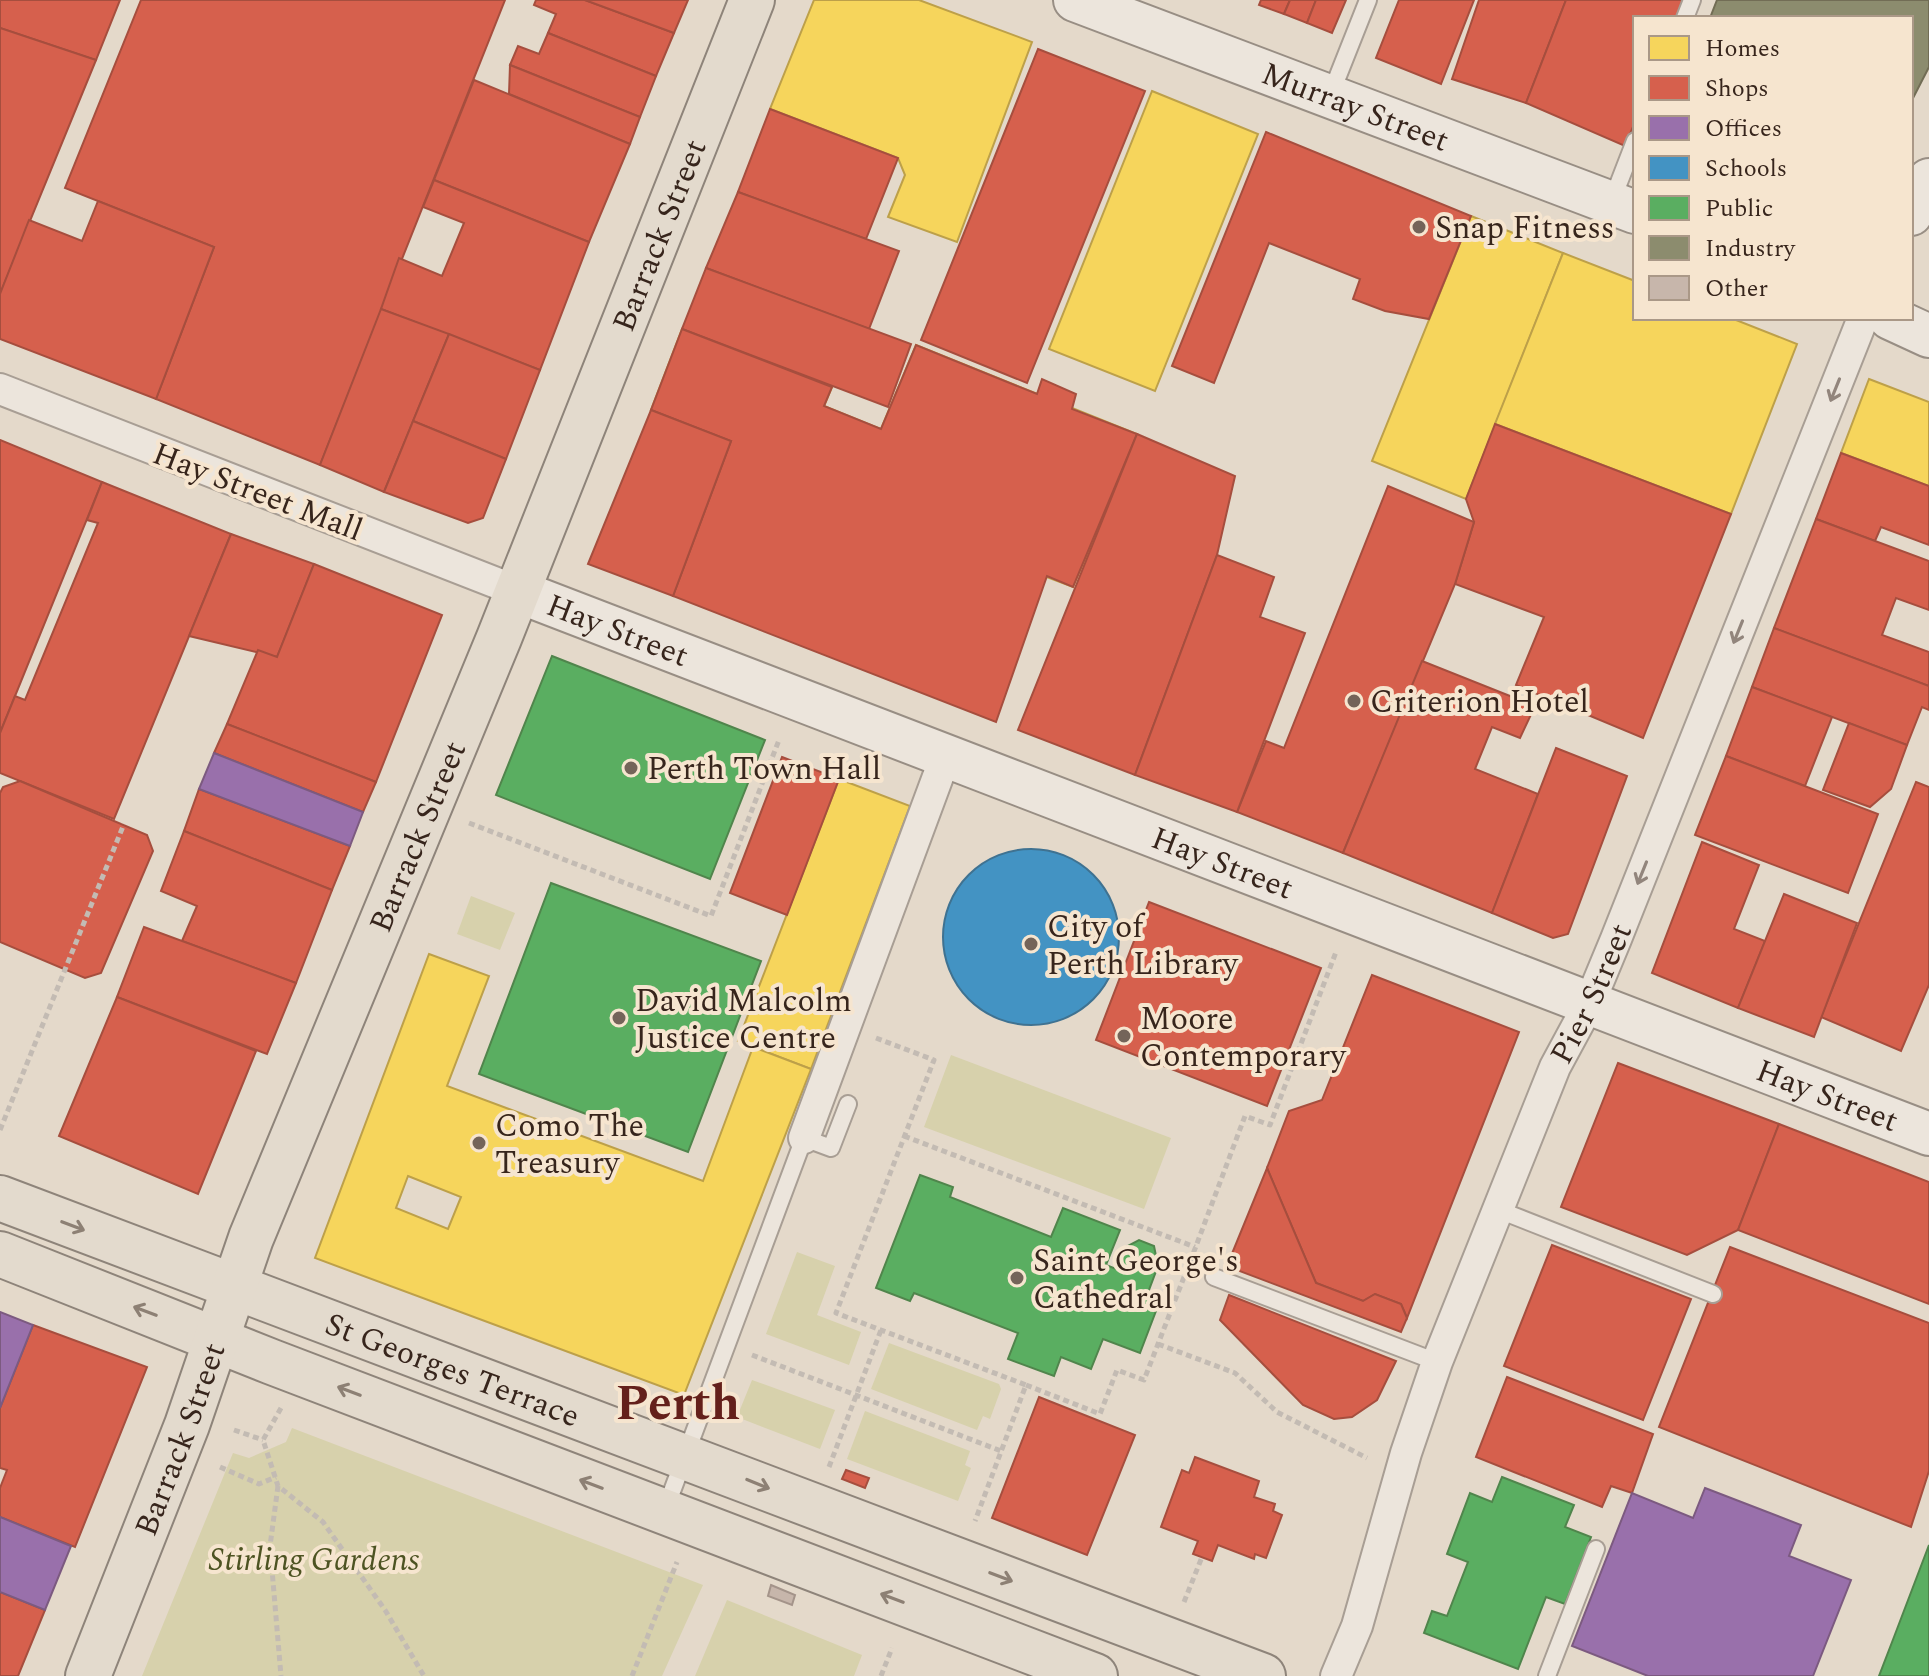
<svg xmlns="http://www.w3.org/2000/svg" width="1929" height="1676" viewBox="0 0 1929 1676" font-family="Spectral,serif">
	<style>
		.green { fill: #d7d1ac }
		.homes { fill: #f6d55c; stroke: #bda049; stroke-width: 2; fill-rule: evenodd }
		.shops { fill: #d6604d; stroke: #a64e3e; stroke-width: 2 }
		.offices { fill: #9970ab; stroke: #7c5a80; stroke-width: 2 }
		.schools { fill: #4393c3; stroke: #3f7291; stroke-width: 2 }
		.public { fill: #5aae61; stroke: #50854c; stroke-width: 2 }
		.industry { fill: #8c8c6e; stroke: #726d55; stroke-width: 2 }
		.building { fill: #c7b6ab; stroke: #a4948a; stroke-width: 2 }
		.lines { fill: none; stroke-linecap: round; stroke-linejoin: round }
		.lane-casing { stroke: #a89e94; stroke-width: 20 }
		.street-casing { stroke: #a89e94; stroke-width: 34 }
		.secondary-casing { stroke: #988e84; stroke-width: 46 }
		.primary-casing { stroke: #8e847a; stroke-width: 48 }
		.path { stroke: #c3bbb3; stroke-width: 5; stroke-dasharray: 6 4; stroke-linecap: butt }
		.lane { stroke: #ece5dc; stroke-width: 16 }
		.street { stroke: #ece5dc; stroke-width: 30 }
		.secondary { stroke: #ece5dc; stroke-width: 42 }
		.primary { stroke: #e3dacd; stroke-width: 44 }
		.oneway { stroke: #92857c }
		.oneway2 { stroke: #8d8074 }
		.poi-dot { fill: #746459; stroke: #f6e5cf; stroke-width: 3 }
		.labels { text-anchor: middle; stroke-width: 8; stroke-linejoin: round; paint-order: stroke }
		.street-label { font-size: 32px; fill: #37251c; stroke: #f6e5cf }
		.poi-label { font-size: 32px; fill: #37251c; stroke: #f6e5cf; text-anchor: start }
		.park-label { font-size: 32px; font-style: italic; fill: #4d5322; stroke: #f6e5cf }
		.town-label { font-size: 48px; font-weight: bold; fill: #64201b; stroke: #f6e5cf }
	</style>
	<rect width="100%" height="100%" fill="#e4d9ca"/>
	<!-- green -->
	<g class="green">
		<path d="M471,896l44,17 -15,37 -43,-16z"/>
		<path d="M951,1055l220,83 -27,71 -220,-82z"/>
		<path d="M797,1252l38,14 -18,49 44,17 -12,33 -83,-31z"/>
		<path d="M889,1343l110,41 2,5 -11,30 -7,-3 -6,14 -106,-41z"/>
		<path d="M752,1380l83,30 -15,39 -83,-32z"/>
		<path d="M865,1411l105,40 -5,14 6,3 -13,33 -111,-42z"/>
		<path d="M292,1428l411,157 -41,91h-520l91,-223 16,5 37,-16z"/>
		<path d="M727,1600l135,55 -8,21h-159z"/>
	</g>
	<!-- homes -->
	<g class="homes">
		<path d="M814,0h105l113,42 -75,200 -69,-25 17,-42 -7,-17 -128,-49z"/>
		<path d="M1152,91l106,43 -103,257 -106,-42z"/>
		<path d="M1471,216l92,37 -97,246 -94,-38z"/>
		<path d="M1563,253l72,28v37h96l66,26 -66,170 -236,-90z"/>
		<path d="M682,329l150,58 -8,19 140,57 5,-15 49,20 -6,15 92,32 -31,72 -348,-132 6,-14 -80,-31z"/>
		<path d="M916,345l221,89 -33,81 -92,-32 6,-15 -49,-20 -5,15 -83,-34z"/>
		<path d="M1869,379l60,23v84l-88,-33z"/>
		<path d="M839,779l71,27 -99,263 -73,-28z"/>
		<path d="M429,954l60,22 -42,110 256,95 50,-134 58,22 -127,326 -369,-137zM408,1176l53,21 -13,32 -52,-21z"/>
	</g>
	<!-- shops -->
	<g class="shops">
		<path d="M0,0h120l-24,60 -96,-32z"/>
		<path d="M141,0h364l-185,465 -164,-66 58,-152 -149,-59z"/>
		<path d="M536,0h49l89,33 -18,43 -108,-43 8,-19 -22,-9z"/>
		<path d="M585,0h103l-14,33z"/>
		<path d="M1261,0h29l-6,14 -25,-9z"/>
		<path d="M1290,0h26l-9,23 -23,-9z"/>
		<path d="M1316,0h30l-14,33 -25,-10z"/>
		<path d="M1399,0h75l-33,84 -65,-26z"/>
		<path d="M1479,0h87l-40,103 -74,-24z"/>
		<path d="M1566,0h118l-7,18h-42v104l-10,24 -99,-43z"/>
		<path d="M0,28l96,32 -96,234z"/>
		<path d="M548,33l108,43 -16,41 -130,-52 8,-19 21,8z"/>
		<path d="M1038,49l107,42 -118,292 -106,-43z"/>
		<path d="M510,65l130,52 -10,27 -121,-50z"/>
		<path d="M474,80l156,64 -41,98 -155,-62z"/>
		<path d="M770,109l128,49 -32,81 -128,-47z"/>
		<path d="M1266,132l205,84 -42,103 -44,-8 -32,-12 7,-20 -91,-36 -55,140 -42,-17z"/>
		<path d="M434,180l155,62 -49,128 -159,-61 18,-51 43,18 22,-53 -41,-16z"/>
		<path d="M738,192l161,59 -30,78 -163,-61z"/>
		<path d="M98,201l116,46 -58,152 -156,-60v-45l29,-74 53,21z"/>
		<path d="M706,268l205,76 -23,63 -206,-78z"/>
		<path d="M381,309l68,25 -65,158 -64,-27z"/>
		<path d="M682,329l150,58 -8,19 57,23 35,-84 121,49 5,-15 34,15 -4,15 65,25 -64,153 -26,-11 -51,146 -323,-126 58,-155 -80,-31z"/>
		<path d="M449,334l91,36 -34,89 -93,-38z"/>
		<path d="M651,410l80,31 -58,155 -85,-32z"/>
		<path d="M413,421l93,38 -23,59 -15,5 -84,-31z"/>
		<path d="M1495,424l236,90 -88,224 -127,-53 28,-68 -89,-33 19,-62 -8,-23z"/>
		<path d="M1137,434l98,42 -18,79 -82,220 -117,-45z"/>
		<path d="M0,440l102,42 -102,251z"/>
		<path d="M1841,453l88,33v59l-48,-18 -6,14 -59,-22z"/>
		<path d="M102,482l129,52 -117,285 -114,-46v-40l15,-37 10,4 73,-177 -11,-3z"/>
		<path d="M1388,486l86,36 -19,62 -112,269 -106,-41 29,-71 18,7z"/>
		<path d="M1816,519l113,42v49l-33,-12 -14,37 47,17v34l-155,-58z"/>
		<path d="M231,534l83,30 -37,93 -88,-21z"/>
		<path d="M1217,555l57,22 -14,40 45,16 -68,179 -102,-37z"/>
		<path d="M314,564l128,51 -66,167 -149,-58 31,-74 19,7z"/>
		<path d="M1774,628l155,58v24l-7,-3 -15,38 -155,-58z"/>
		<path d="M1422,661l113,45 -15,32 -28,-11 -17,42 63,25 -46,119 -149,-60z"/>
		<path d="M1752,687l80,30 -27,69 -79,-30z"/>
		<path d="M1849,723l58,22 -16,44 -21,18 -47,-17z"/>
		<path d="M227,724l149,58 -13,30 -149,-59z"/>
		<path d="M1556,748l71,28 -59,158 -15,4 -61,-25z"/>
		<path d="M1726,756l152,58 -30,79 -153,-58z"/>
		<path d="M782,757l57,22 -52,136 -57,-22z"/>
		<path d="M20,781l127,54 6,16 -52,122 -16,5 -85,-36v-149l3,-6z"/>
		<path d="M1916,782l13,5v198l-28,66 -80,-34z"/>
		<path d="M199,789l151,57 -18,44 -148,-59z"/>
		<path d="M184,831l148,59 -36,93 -114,-42 15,-35 -36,-15z"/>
		<path d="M1702,842l57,23 -25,64 31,12 -27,67 -86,-35z"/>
		<path d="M1784,894l73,29 -43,114 -76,-29z"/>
		<path d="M1149,902l172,66 -54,138 -171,-66z"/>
		<path d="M144,927l152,56 -29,71 -150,-57z"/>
		<path d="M1372,975l147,57 -112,286 -6,-14 -26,-10 -12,7 -47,-18 -49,-115 22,-57 33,-11z"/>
		<path d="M117,997l139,54 -58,143 -139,-58z"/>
		<path d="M1618,1063l161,61 -41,106 -51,25 -126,-48z"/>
		<path d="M1779,1124l150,58v122l-191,-74z"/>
		<path d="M1267,1168l49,115 47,18 12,-7 26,10 6,14 -6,14 -164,-62 -6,-14z"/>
		<path d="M1552,1245l139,54 -48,121 -139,-54z"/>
		<path d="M1730,1247l199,76v148l-18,56 -252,-100z"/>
		<path d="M1229,1295l167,66 -19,39 -25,17 -18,2 -31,-14 -83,-85z"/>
		<path d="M33,1325l114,42 -72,180 -75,-30v-29l7,-18 -7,-2v-60z"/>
		<path d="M1507,1377l146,57 -21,59 -21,-7 -9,21 -126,-50z"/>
		<path d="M1039,1397l96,38 -48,120 -95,-37z"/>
		<path d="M1195,1457l64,24 -5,16 21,7 -2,7 9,4 -16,43 -11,-4 -1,5 -36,-14 -6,16 -19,-7 5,-13 -37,-14 21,-57 7,3z"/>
		<path d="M846,1470l23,8 -4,10 -23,-9z"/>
		<path d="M0,1592l45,18 -27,66h-18z"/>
	</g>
	<!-- offices -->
	<g class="offices">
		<path d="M214,753l149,59 -13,34 -151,-57z"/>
		<path d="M0,1312l33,13 -33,83z"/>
		<path d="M1705,1488l96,37 -12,31 62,24 -38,96h-165l-76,-30 60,-153 61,25z"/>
		<path d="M0,1517l71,29 -26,64 -45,-18z"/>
	</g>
	<!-- schools -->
	<circle class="schools" cx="1031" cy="937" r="88"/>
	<!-- public -->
	<g class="public">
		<path d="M552,656l213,84 -55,139 -214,-84z"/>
		<path d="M551,883l210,78 -73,191 -209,-78z"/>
		<path d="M920,1175l33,12 -3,10 101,40 12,-29 57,22 -14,35 10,4 8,-21 15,-8 15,6 4,20 -12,32 13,5 -19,50 -37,-14 -12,30 -30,-12 -7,19 -46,-17 10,-26 -104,-40 -4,8 -34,-13z"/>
		<path d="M1502,1477l72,28 -9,22 26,10 -26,67 -19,-7 -28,72 -94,-36 8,-22 15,5 21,-54 -21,-8 23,-61 22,9z"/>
		<path d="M1929,1545v131h-50l15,-39z"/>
	</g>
	<!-- industry -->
	<path class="industry" d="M1717,0h212v67l-18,35v-84h-201z"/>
	<!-- building -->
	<path class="building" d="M771,1585l24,10 -3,10 -24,-9z"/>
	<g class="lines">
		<!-- lane casing -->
		<g class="lane-casing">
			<g id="lane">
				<path d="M1685,18l7,-18"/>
				<path d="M1330,96l38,-96"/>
				<path d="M1611,203l24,-62"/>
				<path d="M1499,1210l214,84"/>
				<path d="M1214,1277l223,85"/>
				<path d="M665,1510l139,-372 27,10 17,-44"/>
				<path d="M1547,1676l49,-127"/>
			</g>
		</g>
		<!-- street casing -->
		<g class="street-casing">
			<g id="street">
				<path d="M0,389l517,202"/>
				<path d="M804,1138l142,-383"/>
				<path id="s1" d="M1336,1676l21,-50 49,-173 31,-91 118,-295 34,-63 27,-65 247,-621"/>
			</g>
		</g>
		<!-- secondary casing -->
		<g class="secondary-casing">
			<g id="secondary">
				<path id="s2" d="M1075,0l560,212"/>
				<path d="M1911,214l18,-34"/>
				<path d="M1890,318l39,18"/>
				<path id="s3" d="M517,591l1412,543"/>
			</g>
		</g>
		<!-- primary casing -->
		<g class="primary-casing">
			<g id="primary">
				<path id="s4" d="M0,1198l1263,478"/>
				<path d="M0,1254l272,108 823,314"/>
				<path id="s5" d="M88,1676l99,-251 64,-187 248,-600 253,-638"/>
			</g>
		</g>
		<!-- path -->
		<g class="path">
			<path d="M469,823l242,93 68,-176"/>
			<path d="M876,1038l58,22 -98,253 190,72 -51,136"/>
			<path d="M0,1130l124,-306"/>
			<path d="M904,1136l291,111"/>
			<path d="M1190,1262l55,-146 25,9 66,-173"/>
			<path d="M1158,1344l77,29 42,39 90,46"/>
			<path d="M752,1355l249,96"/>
			<path d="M1026,1385l74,29 17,-44 27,10 42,-108"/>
			<path d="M281,1408l-18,32 15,46 45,36 62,88 39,66"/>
			<path d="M234,1430l29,10"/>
			<path d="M220,1467l39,17 17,-7"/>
			<path d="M829,1467l52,-137"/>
			<path d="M278,1486l-8,60 11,130"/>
			<path d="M1184,1602l18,-45"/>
			<path d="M632,1676l45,-114"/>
			<path d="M881,1676l11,-28"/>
		</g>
		<!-- lane -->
		<use href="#lane" class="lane"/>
		<!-- street -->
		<use href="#street" class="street"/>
		<!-- secondary -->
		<use href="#secondary" class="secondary"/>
		<!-- primary -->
		<use href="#primary" class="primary"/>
	</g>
	<!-- one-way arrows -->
	<defs><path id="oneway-shaft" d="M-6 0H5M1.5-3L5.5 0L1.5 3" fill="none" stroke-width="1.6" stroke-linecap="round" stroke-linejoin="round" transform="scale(2)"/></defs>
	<g class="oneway">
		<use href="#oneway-shaft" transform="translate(1835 390) rotate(112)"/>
		<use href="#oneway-shaft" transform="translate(1738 632) rotate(112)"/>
		<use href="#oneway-shaft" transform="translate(1642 873) rotate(112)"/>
	</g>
	<g class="oneway2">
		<use href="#oneway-shaft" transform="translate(73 1226) rotate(21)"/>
		<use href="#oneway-shaft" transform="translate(145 1311) rotate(-159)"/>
		<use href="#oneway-shaft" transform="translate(349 1391) rotate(-159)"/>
		<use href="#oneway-shaft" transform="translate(591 1484) rotate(-159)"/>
		<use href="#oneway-shaft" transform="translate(758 1484) rotate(22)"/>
		<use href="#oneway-shaft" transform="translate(1001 1577) rotate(21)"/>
		<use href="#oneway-shaft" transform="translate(892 1598) rotate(-159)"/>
	</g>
	<!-- markers -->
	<g class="poi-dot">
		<circle cx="1419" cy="227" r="8"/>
		<circle cx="1354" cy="701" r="8"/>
		<circle cx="631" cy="768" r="8"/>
		<circle cx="1031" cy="944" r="8"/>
		<circle cx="619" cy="1018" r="8"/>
		<circle cx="1124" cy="1036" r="8"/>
		<circle cx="479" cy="1143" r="8"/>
		<circle cx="1017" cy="1278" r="8"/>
	</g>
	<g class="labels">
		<!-- street labels -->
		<g class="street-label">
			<text dy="11" stroke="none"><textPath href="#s2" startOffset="300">Murray Street</textPath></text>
			<text dy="11" stroke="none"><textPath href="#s5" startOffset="1550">Barrack Street</textPath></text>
			<text transform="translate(258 491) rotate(21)" y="11">Hay Street Mall</text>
			<text dy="11" stroke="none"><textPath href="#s3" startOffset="108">Hay Street</textPath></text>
			<text dy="11" stroke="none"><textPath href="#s5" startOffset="902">Barrack Street</textPath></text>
			<text dy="11" stroke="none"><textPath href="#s3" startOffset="756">Hay Street</textPath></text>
			<text dy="11" stroke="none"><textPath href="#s1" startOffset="730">Pier Street</textPath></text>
			<text dy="11" stroke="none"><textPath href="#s3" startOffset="1404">Hay Street</textPath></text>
			<text dy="11" stroke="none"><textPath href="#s4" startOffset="484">St Georges Terrace</textPath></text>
			<text dy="11" stroke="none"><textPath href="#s5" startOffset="254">Barrack Street</textPath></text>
		</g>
		<!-- poi labels -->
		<g class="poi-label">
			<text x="1435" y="238">Snap Fitness</text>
			<text x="1370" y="712">Criterion Hotel</text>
			<text x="647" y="779">Perth Town Hall</text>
			<text x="1047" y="937">City of<tspan x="1047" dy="37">Perth Library</tspan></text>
			<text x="635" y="1011">David Malcolm<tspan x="635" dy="37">Justice Centre</tspan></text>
			<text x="1140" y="1029">Moore<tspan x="1140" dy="37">Contemporary</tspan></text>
			<text x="495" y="1136">Como The<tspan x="495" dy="37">Treasury</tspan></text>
			<text x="1033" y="1271">Saint George's<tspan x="1033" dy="37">Cathedral</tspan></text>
		</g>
		<!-- park labels -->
		<g class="park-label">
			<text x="314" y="1570">Stirling Gardens</text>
		</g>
		<!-- town labels -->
		<g class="town-label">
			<text x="678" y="1419">Perth</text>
		</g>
	</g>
	<!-- legend -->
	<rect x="1633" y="16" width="280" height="304" fill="#f6e5cf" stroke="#aa9887" stroke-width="2"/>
	<rect x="1649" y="36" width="40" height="24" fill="#f6d55c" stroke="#aa9887" stroke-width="2"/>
	<text x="1705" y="56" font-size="24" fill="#37251c">Homes</text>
	<rect x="1649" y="76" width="40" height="24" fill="#d6604d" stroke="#aa9887" stroke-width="2"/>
	<text x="1705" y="96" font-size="24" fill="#37251c">Shops</text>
	<rect x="1649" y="116" width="40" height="24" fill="#9970ab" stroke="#aa9887" stroke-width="2"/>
	<text x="1705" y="136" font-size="24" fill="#37251c">Offices</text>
	<rect x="1649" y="156" width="40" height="24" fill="#4393c3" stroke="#aa9887" stroke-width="2"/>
	<text x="1705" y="176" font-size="24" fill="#37251c">Schools</text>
	<rect x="1649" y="196" width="40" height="24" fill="#5aae61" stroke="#aa9887" stroke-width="2"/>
	<text x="1705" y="216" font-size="24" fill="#37251c">Public</text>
	<rect x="1649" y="236" width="40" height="24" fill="#8c8c6e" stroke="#aa9887" stroke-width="2"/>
	<text x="1705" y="256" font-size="24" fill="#37251c">Industry</text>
	<rect x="1649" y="276" width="40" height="24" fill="#c7b6ab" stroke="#aa9887" stroke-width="2"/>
	<text x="1705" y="296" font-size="24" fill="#37251c">Other</text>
</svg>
